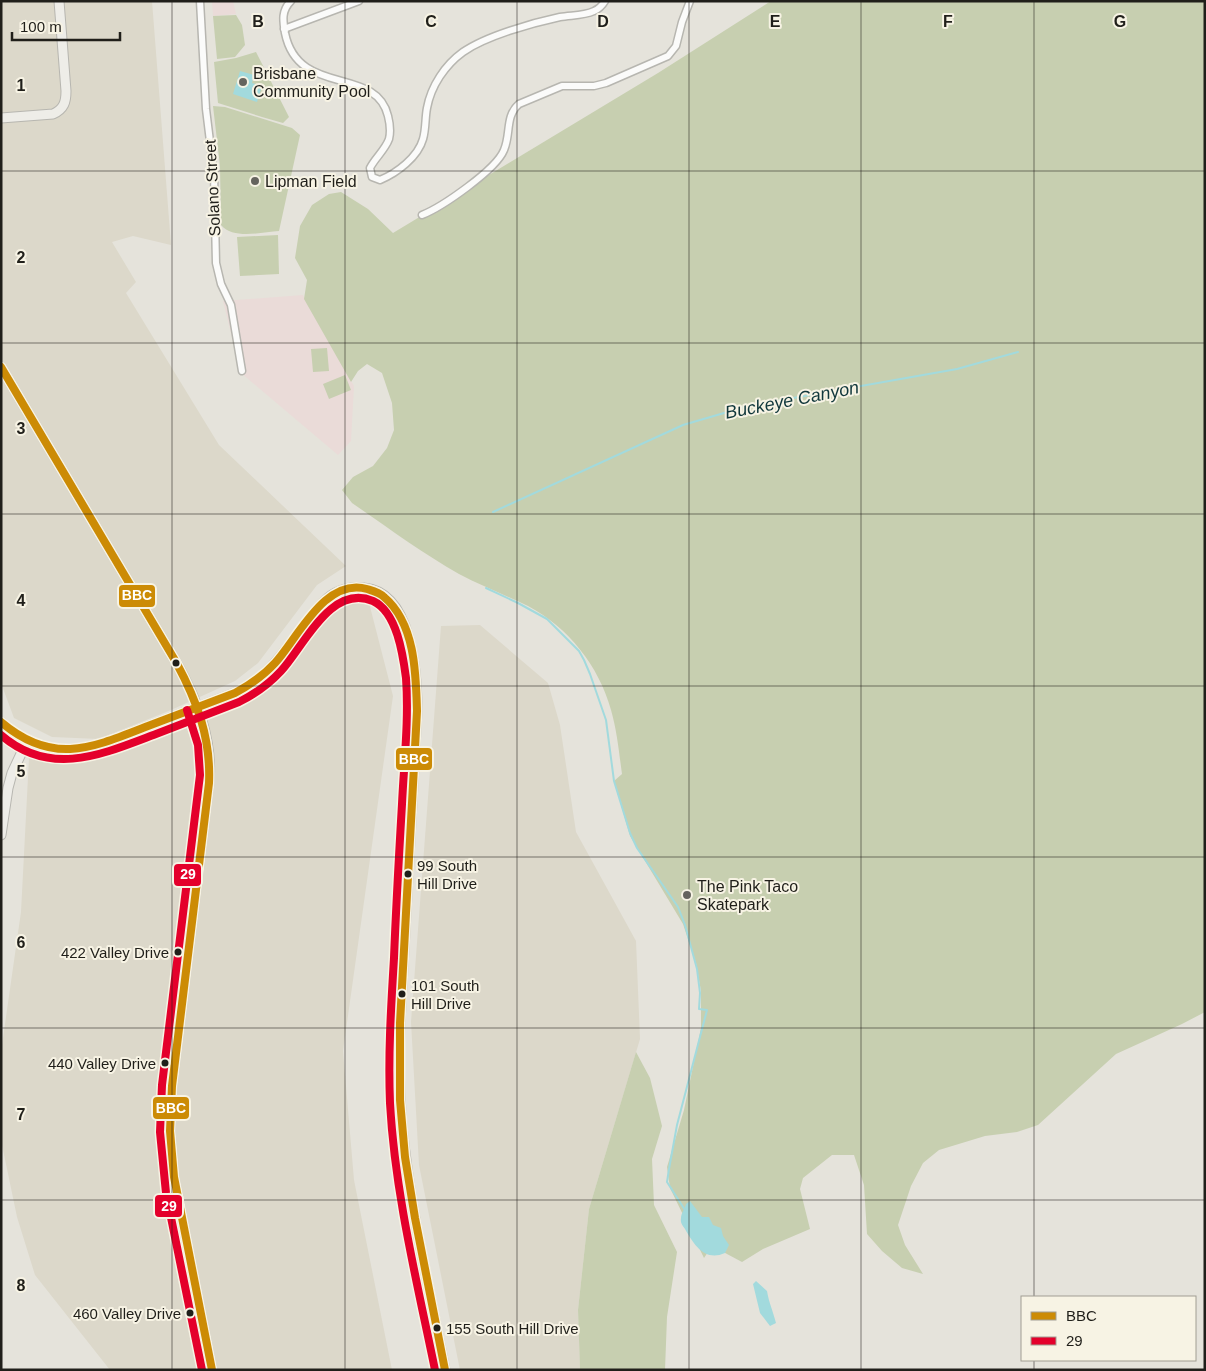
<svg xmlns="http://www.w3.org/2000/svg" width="1206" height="1371" viewBox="0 0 1206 1371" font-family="Arial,sans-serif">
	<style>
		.built { fill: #dcd8ca }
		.education { fill: #eadbd8 }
		.green { fill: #c7cfb0 }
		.water { fill: #a2dadd }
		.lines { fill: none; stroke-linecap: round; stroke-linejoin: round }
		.stream { stroke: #a2dadd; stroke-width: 2 }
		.street-casing { stroke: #b7b6b0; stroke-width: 9 }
		.secondary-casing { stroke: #b7b6b0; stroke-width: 11 }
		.street { stroke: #fbfbfa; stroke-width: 6 }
		.secondary { stroke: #eeede8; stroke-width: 9 }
		.bus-1-casing { stroke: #f7f3e4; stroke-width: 11 }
		.bus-2-casing { stroke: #f7f3e4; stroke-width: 11 }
		.bus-1 { stroke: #cc8b05; stroke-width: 8 }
		.bus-2 { stroke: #e4002b; stroke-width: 8 }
		.grid { fill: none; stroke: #201f1a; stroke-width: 1; stroke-opacity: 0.55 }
		.poi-dot { fill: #65645e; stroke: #f7f3e4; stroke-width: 2 }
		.bus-dot { fill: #201f1a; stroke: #f7f3e4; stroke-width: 2 }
		.labels { text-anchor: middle; stroke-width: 4; stroke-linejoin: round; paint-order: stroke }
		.bus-label { font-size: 15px; fill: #201f1a; stroke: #f7f3e4; text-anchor: start }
		.poi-label { font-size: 16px; fill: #201f1a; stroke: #f7f3e4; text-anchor: start }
		.street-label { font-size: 16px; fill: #201f1a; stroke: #f7f3e4 }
		.water-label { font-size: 18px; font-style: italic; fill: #10373b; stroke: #f7f3e4 }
		.grid-label { font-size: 16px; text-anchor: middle; font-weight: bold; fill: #201f1a; stroke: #f7f3e4; stroke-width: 4; stroke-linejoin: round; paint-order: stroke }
		.line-badge { stroke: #f7f3e4; stroke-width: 2 }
		.badge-label { font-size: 14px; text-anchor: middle; font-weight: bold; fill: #fff }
	</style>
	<rect width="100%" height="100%" fill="#e5e3db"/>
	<!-- built -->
	<g class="built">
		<path d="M1,1h151l19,244 -38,-9 -21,6 24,40 -10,11 93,152 127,121 -29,19 -59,78 -23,18 -64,29 -72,29 -47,-2 -38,-19 -13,-35z"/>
		<path d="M367,595l26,101 -50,355 11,129 38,190h-282l-75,-95 -18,-58 -16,-77v-88l20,-140 8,-154 39,3 40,-10 138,-54 52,-49 33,-48z"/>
		<path d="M480,625l68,58 12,42 16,107 60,109 4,98 -51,170 -11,101 2,60h-120l-41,-205 -8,-143 30,-396z"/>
	</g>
	<!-- education -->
	<g class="education">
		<path d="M212,1h21l3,13 -23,2z"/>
		<path d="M303,295l51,91 -3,55 -13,14 -97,-82 -18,-72z"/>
	</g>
	<!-- green -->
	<g class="green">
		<path d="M771,1h434v1011l-23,12 -66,30 -78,71 -21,7 -32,4 -46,14 -16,13 -12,23 -13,39 7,20 18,29 -21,-6 -20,-17 -15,-17 -3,-49 -10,-30h-22l-29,23 -3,11 10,40 -47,20 -21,13 -30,-16 -8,12 -34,-70 -3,-21 17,-57 17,-82v-37l-5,-28 -13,-39 -53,-88 -16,-55 8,-7c-3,-22 -5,-43 -11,-64 -12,-44 -43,-83 -83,-104 -23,-11 -46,-20 -69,-32 -37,-21 -72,-47 -107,-71l-10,-13 11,-13 20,-11 14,-18 7,-18 -2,-27 -10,-30 -15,-9 -9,7 -7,11 -47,-83 3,-19 -12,-22 5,-32 12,-21 17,-11 12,-2 27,17 25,24 265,-160z"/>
		<path d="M236,15l6,10 3,20 -10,12 -18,2 -4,-43z"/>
		<path d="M256,52l33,65 -6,6 -21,-6 -44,-14 -4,-41 22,-4z"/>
		<path d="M213,106l12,1 67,21 8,7 -21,96c-18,1 -45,9 -58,-6l-1,-59z"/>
		<path d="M278,235l1,39 -39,2 -3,-39z"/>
		<path d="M327,348l2,23 -16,1 -2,-23z"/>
		<path d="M345,375l6,15 -22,9 -6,-15z"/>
		<path d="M636,1052l14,26 12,48 -10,33 2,46 23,47 -10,65 -2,53h-85l-2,-60 11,-101z"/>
	</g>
	<!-- water -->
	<g class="water">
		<path d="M240,71l14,4 -2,8 10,3 -5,16 -24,-8z"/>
		<path d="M690,1201l12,16h7l4,8 8,3 2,8 6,9 -4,8c-20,9 -31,-8 -40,-24 -2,-3 -5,-6 -4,-11 0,-5 4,-9 5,-14z"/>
		<path d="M756,1281l11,10c2,12 6,20 9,32l-6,3 -10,-13 -7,-29z"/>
	</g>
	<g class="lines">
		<!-- stream -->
		<g class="stream">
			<path d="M493,512l190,-87 65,-19 209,-37 61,-17"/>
			<path d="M486,588l32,15 29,16 32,32 5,9 6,14 16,46 8,61 16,52 7,15 41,59 7,18 12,44 3,24 -1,16 8,1 -30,115 -8,44 -2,13 18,28"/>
		</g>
		<!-- street casing -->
		<g class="street-casing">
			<g id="street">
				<path d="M200,1l6,108 8,65 2,89 5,21 10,21 11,66"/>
				<path d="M291,1c-10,10 -8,20 -6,32 13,65 91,32 103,83 2,8 3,15 1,23 -4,11 -14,19 -19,29l2,9 8,3c17,-7 38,-23 43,-41 3,-10 2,-21 4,-31 4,-22 18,-43 36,-56 23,-16 69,-29 97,-35 11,-2 23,-1 34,-6 5,-2 8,-5 11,-10"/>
				<path d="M284,29l75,-28"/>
				<path d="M422,215c20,-8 74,-45 82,-65 7,-16 1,-34 15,-46l43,-18h32l12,-3 62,-27 8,-10 6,-24 8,-21"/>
			</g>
		</g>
		<!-- secondary casing -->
		<g class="secondary-casing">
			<g id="secondary">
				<path d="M1,118l52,-4c11,-5 13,-12 13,-23l-7,-90"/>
				<path d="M1,367l175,295c21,38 37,77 33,121l-37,303 -2,45 4,46 38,193"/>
				<path d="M1,722c31,30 65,33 104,21l130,-50c32,-14 50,-42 70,-69 7,-9 14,-19 23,-26 9,-8 24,-12 36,-10 48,4 53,86 53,123l-17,312c-1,34 -1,69 2,103 8,82 27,163 43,244"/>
				<path d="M1,835l7,-47 4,-15 15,-32"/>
			</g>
		</g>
		<!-- street -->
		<use href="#street" class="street"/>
		<!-- secondary -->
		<use href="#secondary" class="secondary"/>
		<!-- bus-1 casing -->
		<g class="bus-1-casing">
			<g id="bus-1">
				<path d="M1,367l175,295c21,39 35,76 33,121l-37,303 -2,45 4,46 38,193"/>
				<path d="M1,722c52,44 91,26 147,4 29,-11 58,-22 87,-33 15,-8 28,-17 40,-30 23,-25 50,-86 92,-74 7,2 12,3 17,8 31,26 32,76 33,114l-17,312v77l5,57 10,61 30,152"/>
			</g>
		</g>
		<!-- bus-2 casing -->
		<g class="bus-2-casing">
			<g id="bus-2">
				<path d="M187,710l11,35 2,30 -38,310 -2,47 6,61 36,177"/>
				<path d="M1,735c50,43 102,19 155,-1 28,-11 55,-21 83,-32 16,-8 30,-18 42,-31 23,-25 50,-88 92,-70 24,11 30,54 33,77 3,42 -2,84 -4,126 -3,51 -6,103 -8,154 -3,49 -6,97 -4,145 5,90 27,179 45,267"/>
			</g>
		</g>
		<!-- bus-1 -->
		<use href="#bus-1" class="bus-1"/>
		<!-- bus-2 -->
		<use href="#bus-2" class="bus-2"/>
	</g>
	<!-- grid -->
	<path class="grid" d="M172,1v1369M345,1v1369M517,1v1369M689,1v1369M861,1v1369M1034,1v1296M1,171h1204M1,343h1204M1,514h1204M1,686h1204M1,857h1204M1,1028h1204M1,1200h1204M1034,1360v10"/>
	<!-- markers -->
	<g class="poi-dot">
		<circle cx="243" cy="82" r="5"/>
		<circle cx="255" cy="181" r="5"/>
		<circle cx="687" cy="895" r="5"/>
	</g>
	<g class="bus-dot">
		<circle cx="176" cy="663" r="4.5"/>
		<circle cx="408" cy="874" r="4.5"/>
		<circle cx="178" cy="952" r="4.5"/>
		<circle cx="402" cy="994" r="4.5"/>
		<circle cx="165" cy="1063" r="4.5"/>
		<circle cx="190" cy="1313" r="4.5"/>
		<circle cx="437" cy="1328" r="4.5"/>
	</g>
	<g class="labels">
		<!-- bus labels -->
		<g class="bus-label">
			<text x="417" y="871">99 South<tspan x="417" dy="18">Hill Drive</tspan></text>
			<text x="169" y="958" text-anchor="end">422 Valley Drive</text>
			<text x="411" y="991">101 South<tspan x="411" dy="18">Hill Drive</tspan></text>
			<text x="156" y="1069" text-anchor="end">440 Valley Drive</text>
			<text x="181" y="1319" text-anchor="end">460 Valley Drive</text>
			<text x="446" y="1334">155 South Hill Drive</text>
		</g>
		<!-- poi labels -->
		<g class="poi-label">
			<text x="253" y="79">Brisbane<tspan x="253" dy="18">Community Pool</tspan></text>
			<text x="265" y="187">Lipman Field</text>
			<text x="697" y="892">The Pink Taco<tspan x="697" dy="18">Skatepark</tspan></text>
		</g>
		<!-- street labels -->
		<g class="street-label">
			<text transform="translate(212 188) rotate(-93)" y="6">Solano Street</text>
		</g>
		<!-- water labels -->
		<g class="water-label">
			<text transform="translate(792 400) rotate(-11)" y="6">Buckeye Canyon</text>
		</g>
	</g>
	<g class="grid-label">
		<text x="258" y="27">B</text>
		<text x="431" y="27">C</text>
		<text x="603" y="27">D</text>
		<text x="775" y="27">E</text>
		<text x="948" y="27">F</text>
		<text x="1120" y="27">G</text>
		<text x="21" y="91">1</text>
		<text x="21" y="263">2</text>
		<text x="21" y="434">3</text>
		<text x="21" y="606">4</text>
		<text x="21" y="777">5</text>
		<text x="21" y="948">6</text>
		<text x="21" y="1120">7</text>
		<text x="21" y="1291">8</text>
	</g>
	<g class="line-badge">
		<rect x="118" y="584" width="38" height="24" rx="5" fill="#cc8b05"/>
		<rect x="395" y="747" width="38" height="24" rx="5" fill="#cc8b05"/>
		<rect x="173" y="863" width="29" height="24" rx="5" fill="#e4002b"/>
		<rect x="152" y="1096" width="38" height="24" rx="5" fill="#cc8b05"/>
		<rect x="154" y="1194" width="29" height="24" rx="5" fill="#e4002b"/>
	</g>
	<g class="badge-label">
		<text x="137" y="600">BBC</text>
		<text x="414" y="764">BBC</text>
		<text x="188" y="879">29</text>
		<text x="171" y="1113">BBC</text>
		<text x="169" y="1211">29</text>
	</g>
	<!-- border -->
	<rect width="1206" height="1371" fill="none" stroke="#201f1a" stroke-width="5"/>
	<!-- legend -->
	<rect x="1021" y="1296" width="175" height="65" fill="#f7f3e4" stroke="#a19e93"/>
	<rect x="1031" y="1312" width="25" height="8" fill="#cc8b05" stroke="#a19e93"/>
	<text x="1066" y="1321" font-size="15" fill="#201f1a">BBC</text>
	<rect x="1031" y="1337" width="25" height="8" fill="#e4002b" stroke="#a19e93"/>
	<text x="1066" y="1346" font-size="15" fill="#201f1a">29</text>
	<!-- scale -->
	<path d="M12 32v8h108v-8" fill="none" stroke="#201f1a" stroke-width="2.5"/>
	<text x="20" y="32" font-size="15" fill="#201f1a" stroke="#f7f3e4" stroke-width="4" paint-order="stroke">100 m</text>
</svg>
